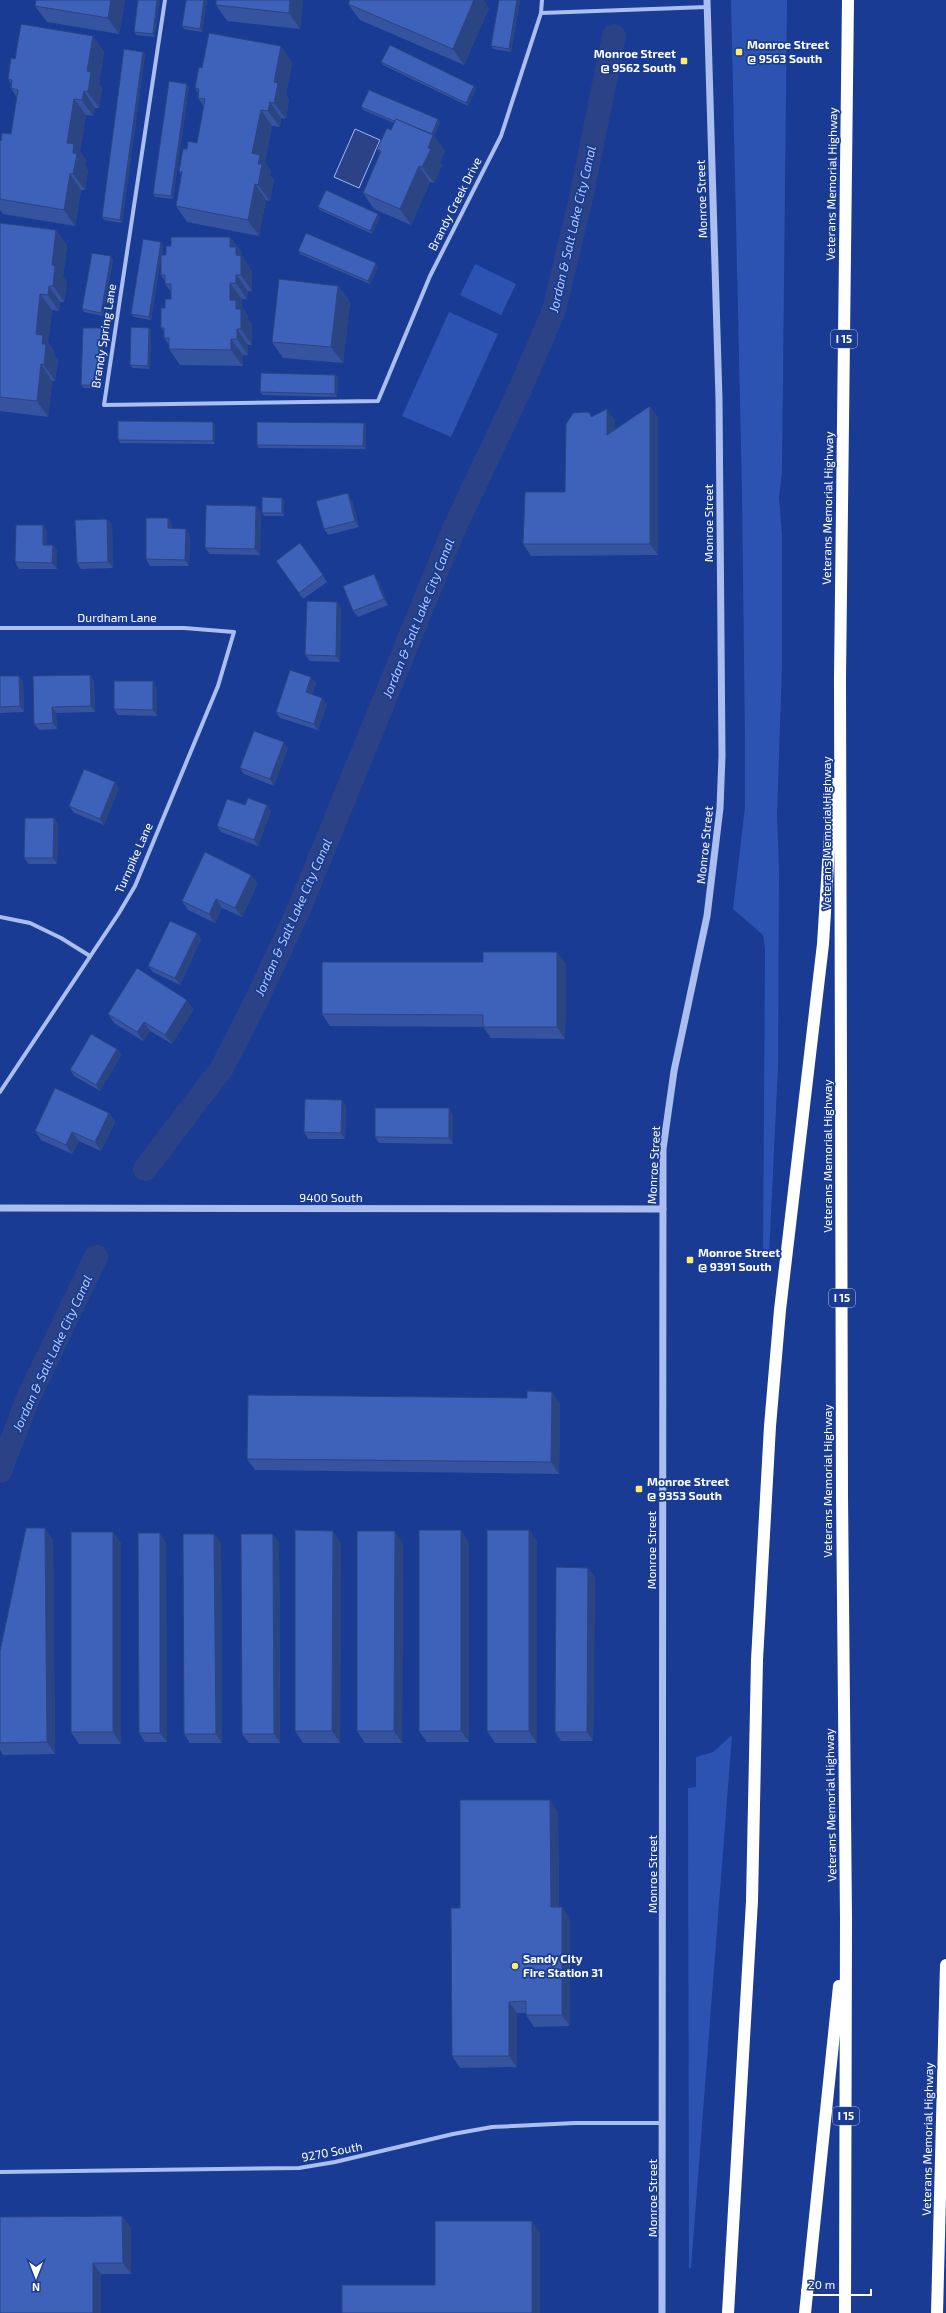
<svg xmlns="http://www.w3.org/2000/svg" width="946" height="2313" viewBox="0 0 946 2313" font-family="'Exo 2',sans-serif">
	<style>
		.green { fill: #2c53b1 }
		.water { fill: #2b4386; stroke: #9db7f2 }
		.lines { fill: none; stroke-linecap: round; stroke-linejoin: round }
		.canal { stroke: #2b4386; stroke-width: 24 }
		.minor { stroke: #aabef0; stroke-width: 4 }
		.tertiary { stroke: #aabef0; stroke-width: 7 }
		.motorway { stroke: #fff; stroke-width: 12 }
		.wall { fill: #35539f }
		.shaded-wall { fill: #2b4482 }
		.building { fill: #3e61b9; stroke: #2b4482 }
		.poi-dot { fill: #ffec68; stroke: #193b93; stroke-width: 1.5 }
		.labels { text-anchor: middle; stroke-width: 3.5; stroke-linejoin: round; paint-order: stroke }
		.shield { fill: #193b93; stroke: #bac4df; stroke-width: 1 }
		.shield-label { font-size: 11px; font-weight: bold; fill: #fff }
		.poi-label { font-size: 12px; font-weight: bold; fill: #fff; stroke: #193b93; text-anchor: start }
		.street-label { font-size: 12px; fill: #fff; stroke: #193b93 }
		.water-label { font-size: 13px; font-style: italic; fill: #b6c9f6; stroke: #193b93 }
	</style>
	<rect width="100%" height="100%" fill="#193b93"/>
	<!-- green -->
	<g class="green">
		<path d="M731,0h56l-5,471 -3,27 3,36v133l-5,148 2,56 -1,196 -9,188 -6,1 2,-307 -2,-14 -30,-26 12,-102v-65l-3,-251z"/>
		<path d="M475,264l41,20 -15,31 -41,-20z"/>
		<path d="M449,312l49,22 -47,103 -49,-21z"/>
		<path d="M732,1735l-41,533h-2l-1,-480 8,-1v-30l17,-5z"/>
	</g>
	<!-- water -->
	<path class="water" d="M355,129l25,11 -21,48 -25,-11z"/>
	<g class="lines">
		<!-- canal -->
		<g class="canal">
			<path d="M145,1169l77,-101 35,-69 42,-90 155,-380 67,-142 33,-77 27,-112 33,-162"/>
			<path d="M0,1471l29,-75 67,-139"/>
		</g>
		<!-- minor -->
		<g class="minor">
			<path d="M165,0l-61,405 274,-4 52,-125 71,-140 40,-123 1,-13"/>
			<path d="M541,13l166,-6"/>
			<path d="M0,628h184l50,4 -16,54 -83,200 -16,27 -119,179"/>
			<path d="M0,917l30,6 31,15 29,18"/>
			<path d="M0,2172l299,-4 36,-6 118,-28 39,-7 83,-4h88"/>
		</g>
		<!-- tertiary -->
		<g class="tertiary">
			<path d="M0,1208l663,1"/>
			<path d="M662,2313l1,-1164 11,-78 33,-155 13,-108 2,-52 -3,-357 -12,-399"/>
		</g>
		<!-- motorway -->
		<g class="motorway">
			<path d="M728,2313l24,-412 5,-241 13,-234 10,-116 43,-366 10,-160"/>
			<path d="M805,2313l34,-327"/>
			<path d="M845,2313l1,-394 -4,-425 -2,-817 8,-677"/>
			<path d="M937,2313l9,-348"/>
		</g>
	</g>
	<!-- wall -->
	<g class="wall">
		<path d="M125,0l-6,34 -72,-12 -12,-16z"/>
		<path d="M138,0l17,37 -19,-2 -2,-3z"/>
		<path d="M186,0h21l-5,32 -18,-3 -2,-3z"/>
		<path d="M303,0l-3,29 -73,-8 -11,-16z"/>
		<path d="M499,0h21l-9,52 -18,-3 -2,-3z"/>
		<path d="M348,4l141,4 -25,57 -104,-45z"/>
		<path d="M93,36l11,16 -5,31 3,5 -3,20h-4l-2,8 -7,-1 -6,37 6,8 -1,5 3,5 -3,20h-4l-6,36 -72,-12 -3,-4v-70l1,1 10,-7 6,-36 -6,-10v-4l-3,-5 7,-20z"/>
		<path d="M281,46l11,17 -6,31 3,5 -3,20 -5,-1 -1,9 -8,-1 -7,36 6,9 -1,5 4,4 -4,21 -4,-1 -7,36 -72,-14 -11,-16 5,-31 -2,-4 8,-22 10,-6 7,-36 -6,-9v-5l-3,-5 7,-20z"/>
		<path d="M143,52l2,3 -23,168 -18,-3 -2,-3z"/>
		<path d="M381,62l95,27 -8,17 -85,-41z"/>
		<path d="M189,87l-16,112 -18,-2 -2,-3z"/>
		<path d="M361,107l77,12 2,3 -6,14 11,15 -5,11 2,3 -8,18 -4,-1 -19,43 -37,-16 -11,-16 17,-40 -3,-4 14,-19 3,-7 -31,-13z"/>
		<path d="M318,207l62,10 -8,17 -52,-24z"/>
		<path d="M0,223l56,7 11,16 -4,31 4,5 -3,20h-4l-1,9 -7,-1 -4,32 6,9v4l4,5 -3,21h-3l-4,36 -48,-6z"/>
		<path d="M230,237l12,16v3l10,16v19h-4l-1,8h-5v8l6,9v3l4,6v20h-4v10h-5v11l-63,-1 -11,-16v-4l-5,-7v-6l-3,-4 4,-20 6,-9v-7l-6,-8v-3l-4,-6v-18l-10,63 -17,-3 -3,-3 32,-69 -1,10h4l5,-9z"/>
		<path d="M298,251l80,16 -8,17 -70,-30z"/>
		<path d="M113,259l-10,57 -19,-4 -2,-3z"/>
		<path d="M338,286l12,16 -7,61 -60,-5 -11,-16z"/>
		<path d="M101,328l2,3 -1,58 -18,-1 -3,-3z"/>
		<path d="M149,328l2,3 -1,38 -17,-1 -3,-3z"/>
		<path d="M335,375l3,3 -1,19 -74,-2 -3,-3z"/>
		<path d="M650,406l8,12v137l-127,1 -8,-12 42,-52 25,-79 2,4 23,3v9z"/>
		<path d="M364,423l2,3v23l-107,-1 -2,-3z"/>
		<path d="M215,425v19l-95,-1 -2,-3z"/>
		<path d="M282,498l2,3v15h-20l-2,-3z"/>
		<path d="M352,500l7,27 -31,8 -4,-6z"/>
		<path d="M256,506l5,6 -1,43 -50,-1 -5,-6z"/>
		<path d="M168,518l4,6v4l18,7 -1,31h-39l-4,-7z"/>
		<path d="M107,519l5,6 1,43 -32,1 -4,-6z"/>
		<path d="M43,525l4,6v14h6l4,6v18h-38l-4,-7z"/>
		<path d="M300,543l27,39 -24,17 -27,-38z"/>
		<path d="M378,580l10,25 -30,12 -5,-6z"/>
		<path d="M337,602l4,6 -1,54 -30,-1 -5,-6z"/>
		<path d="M90,675l4,6 1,31 -39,1 1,16 -18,1 -5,-6 -1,-48z"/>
		<path d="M0,676h19l4,6 1,30 -24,1z"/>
		<path d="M316,683l-4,11 10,4 5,6 -9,26 -38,-12 -4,-6z"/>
		<path d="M157,688v28l-39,-1 -4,-6z"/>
		<path d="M288,748l-14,38 -30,-12 -4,-6z"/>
		<path d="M115,782l4,6 -15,37 -30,-12 -5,-7z"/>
		<path d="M245,805h22l4,6 -13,35 -37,-14 -4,-6z"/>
		<path d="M54,818l4,6 -1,40h-28l-5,-6z"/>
		<path d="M258,883l-16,34 -20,-9 -7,15 -27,-13 -6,-9z"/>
		<path d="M197,933l4,6 -21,46 -27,-13 -5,-6z"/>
		<path d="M557,952l9,12 -1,75 -74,-1 -8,-11 -153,-1 -8,-12 161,-52z"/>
		<path d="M194,1009l-22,35 -22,-13 -7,10 -29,-18 -6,-9z"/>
		<path d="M117,1049l4,6 -21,36 -26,-15 -4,-6z"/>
		<path d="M346,1106l-1,33h-37l-4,-7z"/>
		<path d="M109,1113l6,9 -14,29 -22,-10 -7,13 -31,-14 -6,-9z"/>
		<path d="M453,1115v29l-74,-1 -4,-6z"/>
		<path d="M560,1403l-1,71 -304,-4 -8,-11z"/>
		<path d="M45,1528l8,12 2,214 -52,1 -3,-5v-7z"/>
		<path d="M529,1530l8,12v201h-42l-8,-12z"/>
		<path d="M214,1534l7,9 1,200h-32l-6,-9z"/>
		<path d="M273,1534l6,9 1,200h-31l-7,-9z"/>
		<path d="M166,1542l1,200h-22l-6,-9z"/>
		<path d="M469,1542v200h-42l-8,-11z"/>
		<path d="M121,1543v201h-42l-8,-12z"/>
		<path d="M341,1543l-1,200h-37l-8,-12z"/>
		<path d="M403,1543l-1,200h-37l-8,-12z"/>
		<path d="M588,1568l7,9 -2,164h-32l-6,-9z"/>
		<path d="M550,1800l8,12 1,95 11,11v108l-36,1 -8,-12v-2h-9v54l-57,1 -8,-12 8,-148z"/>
		<path d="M122,2216l9,12v46h-30v39h-101z"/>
	</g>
	<!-- shaded-wall -->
	<g class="shaded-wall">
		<path d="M111,0h14l-6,34 -11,-16z"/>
		<path d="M157,0h3l-5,37 -2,-3z"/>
		<path d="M204,0h3l-5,32 -2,-3z"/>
		<path d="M290,0h13l-3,29 -11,-16z"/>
		<path d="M474,0h10l5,8 -25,57 -11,-16z"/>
		<path d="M517,0h3l-9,52 -2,-3z"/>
		<path d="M93,36l11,16 -5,31 3,5 -3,20 -11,-16 -1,-21z"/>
		<path d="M281,46l11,17 -6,31 3,5 -3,20 -12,-16v-21z"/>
		<path d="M143,52l2,3 -23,168 -2,-3z"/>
		<path d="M187,84l2,3 -16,112 -2,-3z"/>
		<path d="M474,86l2,3 -8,17 -2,-3z"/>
		<path d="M84,91l11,17 -2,8 -11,-16z"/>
		<path d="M74,99l12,16 -6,37 6,8 -1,5 3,5 -3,20 -12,-16 -6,-31z"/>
		<path d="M270,102l11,16 -1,9 -12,-16z"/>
		<path d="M261,110l11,16 -7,36 6,9 -1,5 4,4 -4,21 -12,-16 -6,-32z"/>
		<path d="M438,119l2,3 -6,14 11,15 -5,11 2,3 -8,18 -12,-16 9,-30z"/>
		<path d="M419,166l11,16 -19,43 -11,-16z"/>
		<path d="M70,174l11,16 -6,36 -11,-16z"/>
		<path d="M255,184l11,16 -7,36 -11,-16z"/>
		<path d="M378,214l2,3 -8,17 -2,-3z"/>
		<path d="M56,230l11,16 -4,31 4,5 -3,20 -11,-16 -1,-21z"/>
		<path d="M230,237l12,16v3l10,16v19l-11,-16 -11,-28z"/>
		<path d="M161,242l2,3 -12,75 -2,-3z"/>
		<path d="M111,256l2,3 -10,57 -2,-3z"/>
		<path d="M376,263l2,4 -8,17 -2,-3z"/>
		<path d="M236,275l12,16 -1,8 -11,-16z"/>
		<path d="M230,283l12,16v8l6,9v3l4,6v20l-11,-16 -11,-29z"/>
		<path d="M49,286l11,16 -1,9 -11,-16z"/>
		<path d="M338,286l12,16 -7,61 -12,-16z"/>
		<path d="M40,294l12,16 -4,32 6,9v4l4,5 -3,21 -11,-16 -8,-31z"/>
		<path d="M101,328l2,3 -1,58 -2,-4z"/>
		<path d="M149,328l2,3 -1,38 -2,-3z"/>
		<path d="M237,329l11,16v10l-11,-16z"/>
		<path d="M231,339l12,16v11l-12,-16z"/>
		<path d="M41,364l11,17 -4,36 -11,-16z"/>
		<path d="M335,375l3,3 -1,19 -2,-3z"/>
		<path d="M650,406l8,12v137l-8,-11z"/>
		<path d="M607,409l8,11 1,26 -9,-11z"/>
		<path d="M213,422l2,3v19l-2,-3z"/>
		<path d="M364,423l2,3v23l-3,-3z"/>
		<path d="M348,493l4,7 7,27 -4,-6z"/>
		<path d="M282,498l2,3v15l-2,-3z"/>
		<path d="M256,506l5,6 -1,43 -5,-6z"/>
		<path d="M168,518l4,6v10l-4,-6z"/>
		<path d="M107,519l5,6 1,43 -5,-6z"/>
		<path d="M43,525l4,6v20l-4,-6z"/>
		<path d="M186,529l4,6 -1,31 -4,-6z"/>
		<path d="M53,545l4,6v18l-5,-6z"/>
		<path d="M374,574l4,6 10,25 -4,-6z"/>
		<path d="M337,602l4,6 -1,54 -4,-6z"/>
		<path d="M90,675l4,6 1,31 -4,-6z"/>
		<path d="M19,676l4,6 1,30 -4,-6z"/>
		<path d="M311,677l5,6 -6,16 -4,-7z"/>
		<path d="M153,681l4,7v28l-4,-6z"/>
		<path d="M322,698l5,6 -9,26 -4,-6z"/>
		<path d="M52,707l4,6 1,16 -4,-6z"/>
		<path d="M284,742l4,6 -14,38 -4,-7z"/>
		<path d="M115,782l4,6 -15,37 -4,-6z"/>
		<path d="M267,805l4,6 -13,35 -4,-6z"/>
		<path d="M54,818l4,6 -1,40 -4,-6z"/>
		<path d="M251,875l7,8 -16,34 -7,-9z"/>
		<path d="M216,899l6,9 -7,15 -6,-9z"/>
		<path d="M197,933l4,6 -21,46 -5,-7z"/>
		<path d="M557,952l9,12 -1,75 -8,-12z"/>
		<path d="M187,1000l7,9 -22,35 -7,-9z"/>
		<path d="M144,1022l6,9 -7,10 -6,-9z"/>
		<path d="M117,1049l4,6 -21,36 -4,-6z"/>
		<path d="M342,1100l4,6 -1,33 -4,-6z"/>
		<path d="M449,1108l4,7v29l-4,-6z"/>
		<path d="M109,1113l6,9 -14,29 -6,-9z"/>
		<path d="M72,1132l7,9 -7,13 -6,-9z"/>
		<path d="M552,1392l8,11 -1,71 -8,-12z"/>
		<path d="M45,1528l8,12 2,214 -8,-12z"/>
		<path d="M461,1530l8,12v200l-8,-11z"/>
		<path d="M529,1530l8,12v201l-8,-12z"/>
		<path d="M333,1531l8,12 -1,200 -8,-12z"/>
		<path d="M395,1531l8,12 -1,200 -8,-12z"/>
		<path d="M113,1532l8,11v201l-8,-12z"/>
		<path d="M160,1533l6,9 1,200 -7,-9z"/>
		<path d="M214,1534l7,9 1,200 -6,-9z"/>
		<path d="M273,1534l6,9 1,200 -6,-9z"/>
		<path d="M588,1568l7,9 -2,164 -6,-9z"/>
		<path d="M550,1800l8,12 1,106 -8,-11z"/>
		<path d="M562,1907l8,11v108l-8,-11z"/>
		<path d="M509,2002l8,11v54l-8,-11z"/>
		<path d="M122,2216l9,12v46l-8,-11z"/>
		<path d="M532,2221l8,11v81h-8z"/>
		<path d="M93,2263l8,11v39h-8z"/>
	</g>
	<!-- building -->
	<g class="building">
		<path d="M36,0h75l-3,18 -73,-12z"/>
		<path d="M138,0h19l-4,34 -19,-2z"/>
		<path d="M186,0h18l-4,29 -18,-3z"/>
		<path d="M216,0h74l-1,13 -73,-8z"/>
		<path d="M350,0h124l-21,49 -105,-45z"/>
		<path d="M499,0h18l-8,49 -18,-3z"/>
		<path d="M21,24l72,12 -6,35 4,1 -3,20 -4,-1 -2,9 -8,-1 -7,44 7,1 -1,9 4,1 -4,20h-3l-6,36 -64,-11v-59l1,1 1,-8 9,1 7,-44 -7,-2 1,-8 -4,-1 3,-21 4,1z"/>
		<path d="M209,33l72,13 -7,36 4,1 -4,20 -4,-1 -2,9 -7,-1 -9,43 8,2 -2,9h4l-4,21 -3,-1 -7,36 -72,-14 6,-34 -3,-1 4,-22h4l1,-8 9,2 8,-44 -7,-1 1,-9 -4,-1 4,-21 3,1z"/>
		<path d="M390,45l84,41 -8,17 -85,-41z"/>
		<path d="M124,49l19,3 -23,168 -18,-3z"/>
		<path d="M169,81l18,3 -16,112 -18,-2z"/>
		<path d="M369,90l69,29 -6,15 -36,-15 -2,2 -33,-14z"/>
		<path d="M396,119l37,16 -5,13 3,1 -9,18 -3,-1 -19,43 -37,-16 18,-42 -4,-2 10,-21 4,2z"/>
		<path d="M326,190l52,24 -8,17 -52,-24z"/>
		<path d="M0,223l56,7 -4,35 3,1 -2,20h-4l-1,9 -8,-1 -4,40 7,1 -1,9h4l-2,21 -3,-1 -4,37 -37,-4z"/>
		<path d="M306,233l70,30 -8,18 -70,-30z"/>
		<path d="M171,237h59v10h6v8l5,1v19h-5v8h-6v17h6v9h5v20h-4v10h-6v11l-62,-1v-11h-5v-10h-3v-20h4v-9h6v-15h-6v-9h-4v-20h5v-9h5z"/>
		<path d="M143,239l18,3 -12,75 -18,-3z"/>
		<path d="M92,253l19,3 -10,57 -19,-4z"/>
		<path d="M279,279l59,7 -7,61 -59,-5z"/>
		<path d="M131,327l18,1 -1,38 -18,-1z"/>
		<path d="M83,328h18l-1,57h-19z"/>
		<path d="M261,373l74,2v19l-75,-2z"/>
		<path d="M650,406v138h-127l2,-52h40l1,-68 7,-11 13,-1 4,1 1,4 16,-8v26z"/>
		<path d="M118,421l95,1v19l-95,-1z"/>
		<path d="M257,422l107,1 -1,23 -106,-1z"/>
		<path d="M348,493l7,28 -31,8 -8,-28z"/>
		<path d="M262,497l20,1v15h-20z"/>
		<path d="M206,505l50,1 -1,43 -50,-1z"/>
		<path d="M146,518h22v10l18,1 -1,31 -39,-1z"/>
		<path d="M107,519l1,43 -31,1 -2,-43z"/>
		<path d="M16,525h27v20h10l-1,18 -37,-1z"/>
		<path d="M300,543l23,32 -24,18 -23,-32z"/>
		<path d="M374,574l10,25 -31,12 -10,-25z"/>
		<path d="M307,601l30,1 -1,54 -31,-1z"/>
		<path d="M290,670l21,7 -5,15 16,6 -8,26 -38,-12z"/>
		<path d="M90,675l1,31 -39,1 1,16 -19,1 -1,-48z"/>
		<path d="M0,676h19l1,30 -20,1z"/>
		<path d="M114,681h39v29l-39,-1z"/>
		<path d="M254,731l30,11 -14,37 -30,-11z"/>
		<path d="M84,769l31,13 -15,37 -31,-13z"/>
		<path d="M248,798l19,7 -13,35 -37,-14 10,-27 18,6z"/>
		<path d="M25,818h29l-1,40h-29z"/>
		<path d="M205,852l46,23 -16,33 -19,-9 -7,15 -27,-13z"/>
		<path d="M170,921l27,12 -22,45 -27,-12z"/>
		<path d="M483,952h74v75h-74v-12l-161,-1v-52h161z"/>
		<path d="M137,968l50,32 -22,35 -21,-13 -7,10 -29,-18z"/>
		<path d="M91,1034l26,15 -21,36 -26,-15z"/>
		<path d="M55,1088l54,25 -14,29 -23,-10 -6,13 -31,-14z"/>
		<path d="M305,1099l37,1 -1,33 -37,-1z"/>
		<path d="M375,1108h74v30l-74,-1z"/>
		<path d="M527,1391l25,1 -1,70 -304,-3 1,-64 279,3z"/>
		<path d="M26,1528h19l2,214 -47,1v-92z"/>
		<path d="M295,1530l38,1 -1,200h-37z"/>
		<rect x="419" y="1530" width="42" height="201"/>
		<rect x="487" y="1530" width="42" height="201"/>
		<path d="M357,1531h38l-1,200h-37z"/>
		<rect x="71" y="1532" width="42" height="200"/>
		<path d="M138,1533h22v200h-21z"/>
		<path d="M183,1534h31l2,200h-32z"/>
		<path d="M241,1534h32l1,200h-32z"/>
		<path d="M556,1567l32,1 -1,164h-32z"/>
		<path d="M460,1800h90l1,107h11v108h-36v-14l-17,1v54h-57l-1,-148h9z"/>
		<path d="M122,2216l1,47h-30v50h-93v-96z"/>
		<path d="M435,2221h97v92h-190v-28h93z"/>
	</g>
	<!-- markers -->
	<g class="poi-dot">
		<rect x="735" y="48" width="8" height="8" rx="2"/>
		<rect x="680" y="57" width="8" height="8" rx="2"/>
		<rect x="686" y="1256" width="8" height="8" rx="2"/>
		<rect x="635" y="1485" width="8" height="8" rx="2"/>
		<circle cx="515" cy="1966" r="4"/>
	</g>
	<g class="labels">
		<!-- shield labels -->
		<g class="shield">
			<rect x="831" y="330" width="26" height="18" rx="3"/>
			<rect x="829" y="1289" width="26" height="18" rx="3"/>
			<rect x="833" y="2107" width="26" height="18" rx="3"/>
		</g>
		<g class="shield-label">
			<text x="844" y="343">I 15</text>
			<text x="842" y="1302">I 15</text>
			<text x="846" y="2120">I 15</text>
		</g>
		<!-- poi labels -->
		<g class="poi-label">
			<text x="747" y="49">Monroe Street<tspan x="747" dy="14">@ 9563 South</tspan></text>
			<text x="676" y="58" text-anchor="end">Monroe Street<tspan x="676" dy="14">@ 9562 South</tspan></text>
			<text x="698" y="1257">Monroe Street<tspan x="698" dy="14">@ 9391 South</tspan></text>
			<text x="647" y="1486">Monroe Street<tspan x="647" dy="14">@ 9353 South</tspan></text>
			<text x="523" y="1963">Sandy City<tspan x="523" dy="14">Fire Station 31</tspan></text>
		</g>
		<!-- street labels -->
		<g class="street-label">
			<text transform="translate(832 184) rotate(-89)" y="4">Veterans Memorial Highway</text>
			<text transform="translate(702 199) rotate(-92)" y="4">Monroe Street</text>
			<text transform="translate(455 204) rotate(-63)" y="4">Brandy Creek Drive</text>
			<text transform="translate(104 336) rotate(-81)" y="4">Brandy Spring Lane</text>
			<text transform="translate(828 508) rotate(-89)" y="4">Veterans Memorial Highway</text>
			<text transform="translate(709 523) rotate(-90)" y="4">Monroe Street</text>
			<text x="117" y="622">Durdham Lane</text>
			<text transform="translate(827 833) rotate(-90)" y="4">Veterans Memorial Highway</text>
			<text transform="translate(705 845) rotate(-84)" y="4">Monroe Street</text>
			<text transform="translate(134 858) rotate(-66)" y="4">Turnpike Lane</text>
			<text transform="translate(828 1156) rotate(-90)" y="4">Veterans Memorial Highway</text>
			<text transform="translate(654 1165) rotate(-87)" y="4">Monroe Street</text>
			<text x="331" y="1202">9400 South</text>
			<text transform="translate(828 1481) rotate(-90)" y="4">Veterans Memorial Highway</text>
			<text transform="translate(652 1550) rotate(-90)" y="4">Monroe Street</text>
			<text transform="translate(831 1805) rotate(-91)" y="4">Veterans Memorial Highway</text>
			<text transform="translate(653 1874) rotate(-90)" y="4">Monroe Street</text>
			<text transform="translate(928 2139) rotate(-89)" y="4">Veterans Memorial Highway</text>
			<text transform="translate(332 2152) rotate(-11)" y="4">9270 South</text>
			<text transform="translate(653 2198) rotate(-90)" y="4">Monroe Street</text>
		</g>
		<!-- water labels -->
		<g class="water-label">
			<text transform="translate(572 229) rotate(-77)" y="5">Jordan &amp; Salt Lake City Canal</text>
			<text transform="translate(418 618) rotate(-68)" y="5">Jordan &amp; Salt Lake City Canal</text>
			<text transform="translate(293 917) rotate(-66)" y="5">Jordan &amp; Salt Lake City Canal</text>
			<text transform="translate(52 1353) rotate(-65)" y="5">Jordan &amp; Salt Lake City Canal</text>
		</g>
	</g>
	<!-- north arrow -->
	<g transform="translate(36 2277) rotate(180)" stroke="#193b93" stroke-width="3" paint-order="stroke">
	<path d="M0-3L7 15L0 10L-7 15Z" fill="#ffffff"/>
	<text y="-6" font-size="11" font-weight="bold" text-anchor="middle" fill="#ffffff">N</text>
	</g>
	<!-- scale -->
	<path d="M802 2289v6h69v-6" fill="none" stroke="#ffffff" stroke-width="2"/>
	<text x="808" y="2289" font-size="12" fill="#ffffff" stroke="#193b93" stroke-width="3" paint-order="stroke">20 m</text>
</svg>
